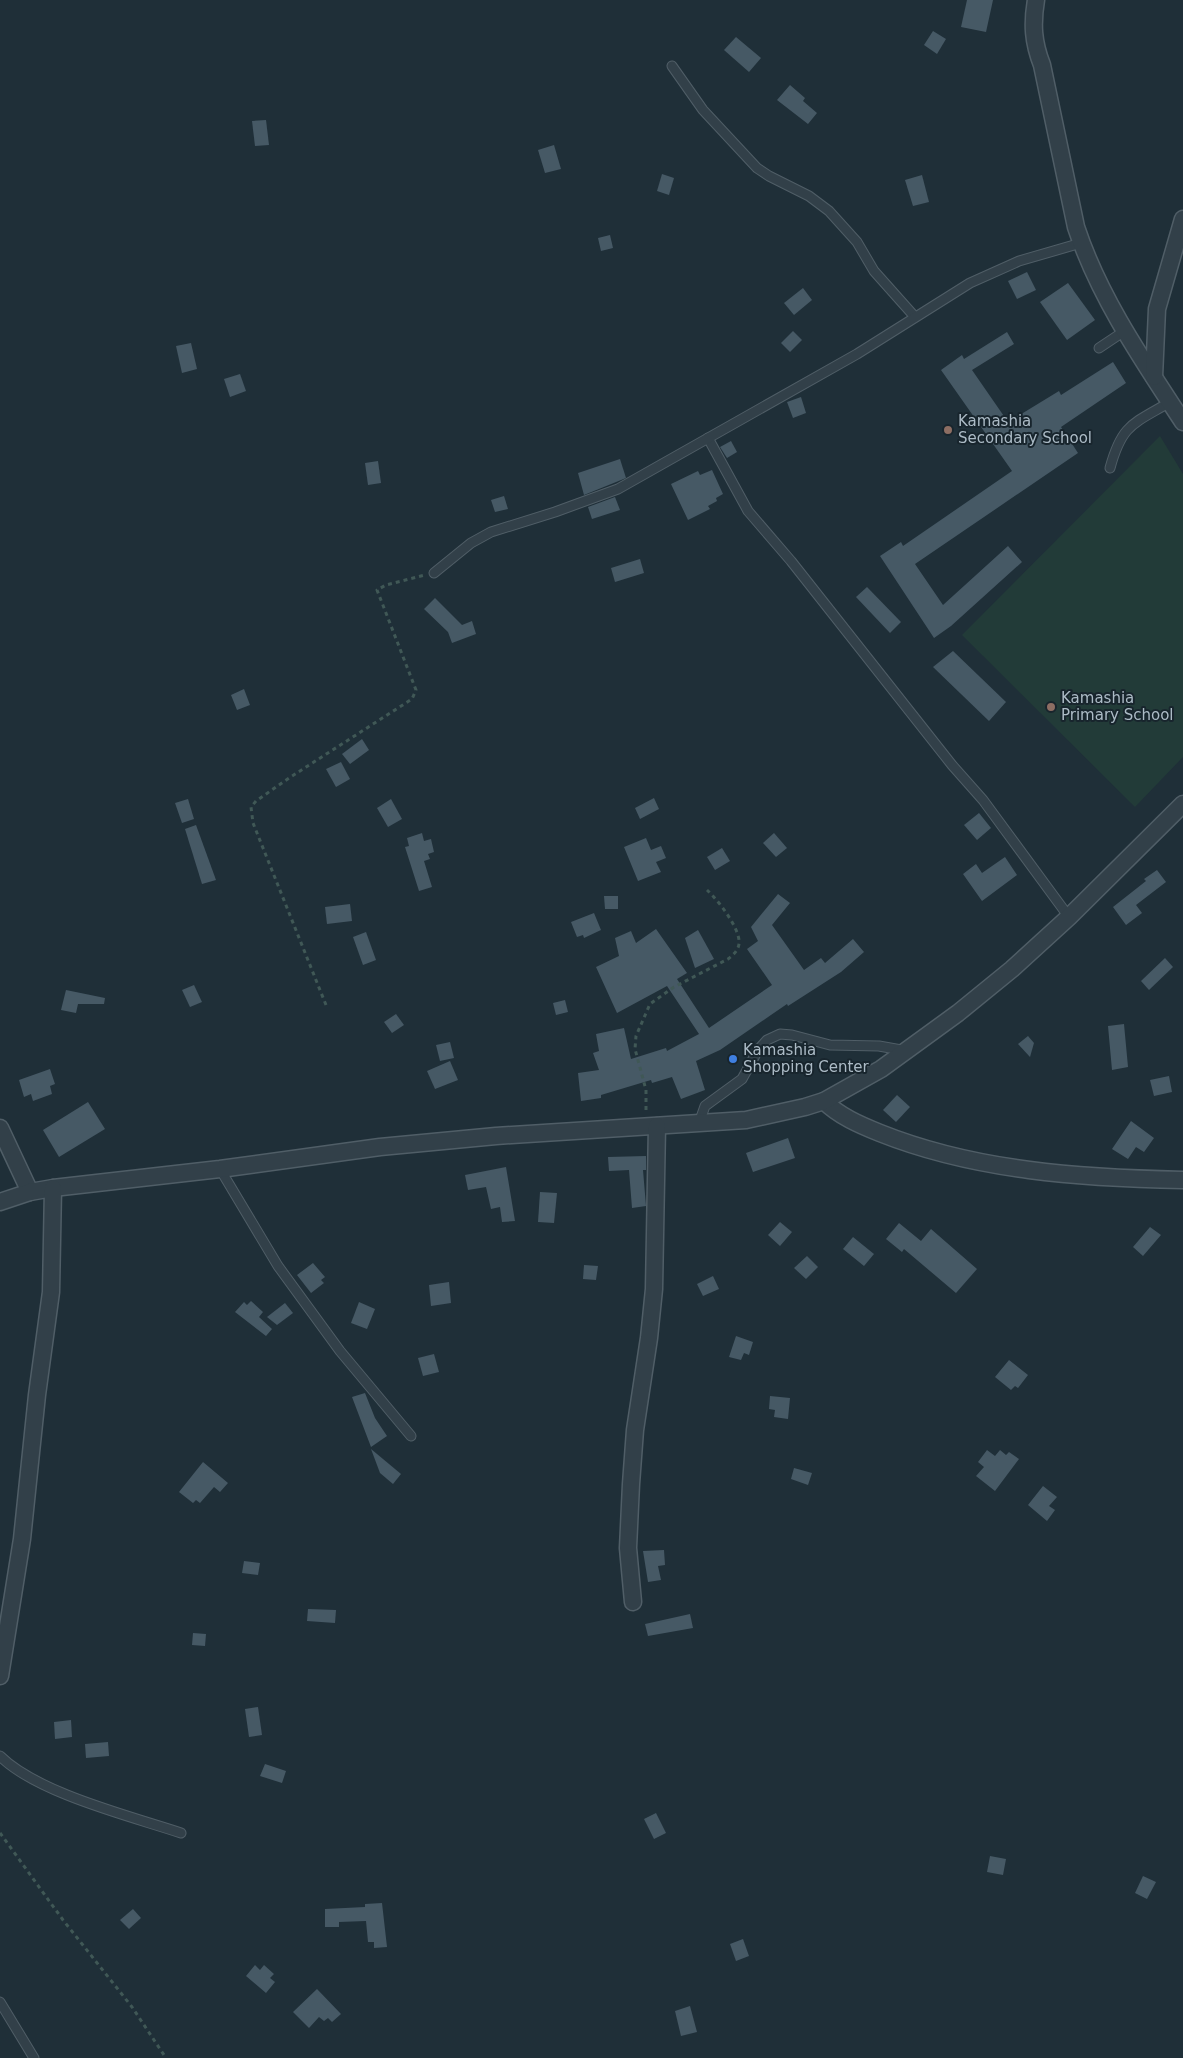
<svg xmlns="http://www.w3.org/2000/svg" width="1183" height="2058" viewBox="0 0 1183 2058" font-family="'DejaVu Sans',sans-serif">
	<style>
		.green { fill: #223b38 }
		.building { fill: #465965 }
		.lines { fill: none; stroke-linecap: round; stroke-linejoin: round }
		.service-casing { stroke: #505e67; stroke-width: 11 }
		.minor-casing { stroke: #505e67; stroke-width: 19 }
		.path { stroke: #405856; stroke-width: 3; stroke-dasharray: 4 4; stroke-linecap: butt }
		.service { stroke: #324049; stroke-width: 9 }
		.minor { stroke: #324049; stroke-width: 16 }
		.education-dot { fill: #8d6e63; stroke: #18252d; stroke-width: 2 }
		.shop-dot { fill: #3f7fe0; stroke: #18252d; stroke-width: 2 }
		.labels { text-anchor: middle; stroke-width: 4; stroke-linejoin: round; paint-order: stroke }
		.poi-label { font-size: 15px; fill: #acbbc6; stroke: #18252d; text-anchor: start }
	</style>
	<rect width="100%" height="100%" fill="#1f2f38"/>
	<!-- green -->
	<path class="green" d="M1160,436l23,38v283l-48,50 -173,-172z"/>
	<!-- building -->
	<g class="building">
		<path d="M967,0h26l-7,32 -25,-5z"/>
		<path d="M933,31l13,8 -9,15 -13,-9z"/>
		<path d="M736,37l25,21 -12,14 -25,-22z"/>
		<path d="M790,85l15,13 -2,3 14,12 -9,11 -31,-24z"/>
		<path d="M266,120l3,25 -14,1 -3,-25z"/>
		<path d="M554,145l7,24 -16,4 -7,-23z"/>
		<path d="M662,174l12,4 -5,17 -12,-4z"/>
		<path d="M922,175l7,27 -16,4 -8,-26z"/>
		<path d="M610,235l3,13 -12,3 -3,-13z"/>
		<path d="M1027,272l9,18 -19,9 -9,-18z"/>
		<path d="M1068,283l27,37 -28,20 -27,-38z"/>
		<path d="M803,288l9,12 -18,15 -10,-12z"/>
		<path d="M793,331l9,9 -12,12 -9,-9z"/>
		<path d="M1007,332l7,12 -42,26 36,52 51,-31 2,4 52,-33 13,21 -65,44 17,26 -163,111 28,41 65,-59 14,16 -71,64 -17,12 -54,-82 21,-14 2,4 109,-75 -71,-101 21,-15 2,4z"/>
		<path d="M191,343l6,26 -15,4 -6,-27z"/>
		<path d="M240,374l6,17 -16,6 -6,-18z"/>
		<path d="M801,397l5,16 -13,5 -6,-16z"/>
		<path d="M731,441l6,11 -10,6 -7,-11z"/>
		<path d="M620,459l6,19 -42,17 -6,-22z"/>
		<path d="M378,461l3,22 -13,2 -3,-22z"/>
		<path d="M712,470l11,24 -7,4 1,3 -9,5 2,3 -22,11 -17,-36 27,-13 2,4z"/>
		<path d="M504,496l4,13 -13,3 -4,-12z"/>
		<path d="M615,497l5,13 -28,9 -4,-12z"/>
		<path d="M640,559l4,14 -29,9 -4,-14z"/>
		<path d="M867,587l34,35 -11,11 -34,-36z"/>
		<path d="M435,598l27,27 10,-4 4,13 -24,9 -4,-11 -24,-23z"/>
		<path d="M953,651l53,51 -17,19 -56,-54z"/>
		<path d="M244,689l6,16 -13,5 -6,-15z"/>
		<path d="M362,739l7,11 -19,14 -8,-10z"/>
		<path d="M341,762l9,17 -14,8 -10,-18z"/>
		<path d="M654,798l5,11 -19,10 -5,-11z"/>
		<path d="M188,799l6,20 -12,4 -7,-20z"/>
		<path d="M391,799l11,20 -14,8 -11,-19z"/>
		<path d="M979,813l12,15 -14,12 -13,-15z"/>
		<path d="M196,825l20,55 -14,4 -17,-55z"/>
		<path d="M422,833l2,8 7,-2 3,13 -6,2 2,5 -6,2 8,26 -13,4 -14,-44 4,-1 -2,-8z"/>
		<path d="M774,833l13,15 -11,9 -13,-14z"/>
		<path d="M646,838l5,12 10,-4 5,12 -10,4 5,10 -23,9 -14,-34z"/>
		<path d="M722,848l8,13 -15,9 -8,-13z"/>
		<path d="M1005,857l12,18 -35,26 -19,-27 13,-10 6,9z"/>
		<path d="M1157,870l9,12 -30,23 6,8 -16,12 -13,-18 33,-26 -2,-2z"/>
		<path d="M778,894l12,9 -18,22 32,45 17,-12 4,5 28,-24 11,13 -23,20 -53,34 -1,-2 -67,46 -24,11 9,29 -24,9 -9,-22 -20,6 -1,-3 -50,15v3l-20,3 -3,-28 21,-3 -6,-17 6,-2 -3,-17 28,-6 7,31 35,-11 1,3 32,-17 -32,-48 -50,27 -21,-46 23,-11 -4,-18 16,-7 5,12 20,-14 31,44 -10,6 32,49 63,-43 -25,-36 11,-8 -7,-14z"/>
		<path d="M604,896h14v13h-13z"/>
		<path d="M350,904l2,17 -25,3 -2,-17z"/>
		<path d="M594,913l7,17 -17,8 -1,-3 -6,2 -6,-15z"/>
		<path d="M698,930l16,29 -19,9 -10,-30z"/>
		<path d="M366,932l10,28 -13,5 -10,-28z"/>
		<path d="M1165,958l8,9 -24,23 -8,-9z"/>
		<path d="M194,985l8,17 -12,5 -8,-17z"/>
		<path d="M66,990l39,8 -1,6h-26l-2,9 -15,-3z"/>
		<path d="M565,1000l3,12 -12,3 -3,-12z"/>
		<path d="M396,1014l8,11 -12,8 -8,-11z"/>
		<path d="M1124,1024l4,43 -16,3 -4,-44z"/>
		<path d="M1028,1036l6,7 -4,14 -12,-13z"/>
		<path d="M450,1042l4,16 -14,3 -4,-16z"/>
		<path d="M450,1061l8,19 -23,9 -8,-18z"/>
		<path d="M50,1069l5,15 -5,2 2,8 -19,7 -2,-7 -7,3 -5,-17z"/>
		<path d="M1169,1076l3,16 -18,4 -4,-16z"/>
		<path d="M897,1095l13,12 -14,15 -13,-12z"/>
		<path d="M88,1102l17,27 -46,28 -16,-27z"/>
		<path d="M1131,1121l23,17 -10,14 -8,-5 -8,12 -16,-10z"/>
		<path d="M788,1138l7,20 -42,14 -7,-19z"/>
		<path d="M646,1156v14h-3l3,36 -14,2 -3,-38 -20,1 -1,-14z"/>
		<path d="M506,1167l9,54 -13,1 -2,-15 -9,2 -5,-22 -18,3 -3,-15z"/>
		<path d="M540,1192l17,1 -3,30 -16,-1z"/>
		<path d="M780,1222l12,10 -12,14 -12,-11z"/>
		<path d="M899,1223l22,18 10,-12 46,40 -21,24 -52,-44 -2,3 -16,-13z"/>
		<path d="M1150,1227l11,8 -18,21 -10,-9z"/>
		<path d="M853,1237l21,17 -10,12 -21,-17z"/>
		<path d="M807,1256l11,11 -12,12 -12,-11z"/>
		<path d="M313,1263l12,14 -4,3 3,3 -13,10 -14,-18z"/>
		<path d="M584,1265l14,1 -2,14 -13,-1z"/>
		<path d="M713,1276l6,13 -16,7 -6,-12z"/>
		<path d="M449,1282l2,21 -20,3 -2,-21z"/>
		<path d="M251,1301l12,11 -4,5 13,12 -6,7 -31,-24 9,-10 3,3z"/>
		<path d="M359,1302l16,7 -8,20 -16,-6z"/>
		<path d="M285,1303l8,10 -16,12 -10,-8z"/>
		<path d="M736,1336l17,6 -4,13 -5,-2 -3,7 -12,-3z"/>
		<path d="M434,1354l5,18 -16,4 -5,-18z"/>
		<path d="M1009,1360l19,15 -10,13 -3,-2 -4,4 -16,-13z"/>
		<path d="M365,1393l10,25 12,18 -16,11 -19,-50z"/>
		<path d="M770,1396l20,2 -2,21 -14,-2 1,-7 -6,-1z"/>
		<path d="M371,1449l30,25 -8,10 -13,-11z"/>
		<path d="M987,1450l8,6 5,-6 6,5 3,-3 10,7 -24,32 -19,-15 8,-9 -6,-5z"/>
		<path d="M203,1462l25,21 -8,9 -6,-5 -14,16 -4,-3 -3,3 -14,-11z"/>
		<path d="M794,1468l18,5 -4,12 -17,-6z"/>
		<path d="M1043,1486l14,11 -8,9 6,4 -8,11 -19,-16z"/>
		<path d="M664,1550l1,15 -7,1 3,14 -13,2 -5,-31z"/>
		<path d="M244,1561l16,2 -2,12 -16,-2z"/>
		<path d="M308,1609l28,1 -1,13 -28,-2z"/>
		<path d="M690,1614l3,14 -45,8 -3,-12z"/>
		<path d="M193,1633l13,1 -1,12 -13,-1z"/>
		<path d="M258,1707l4,28 -13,2 -4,-28z"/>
		<path d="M71,1720l1,17 -17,2 -1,-17z"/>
		<path d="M108,1742l1,14 -23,2 -1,-14z"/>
		<path d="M265,1764l21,7 -4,12 -22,-7z"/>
		<path d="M656,1813l10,20 -12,6 -10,-20z"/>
		<path d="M990,1856l16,3 -3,16 -16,-3z"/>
		<path d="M1143,1876l13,6 -9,17 -12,-6z"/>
		<path d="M382,1903l5,44 -13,1v-6h-6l-2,-21 -27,1v5h-14v-18l40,-2v-3z"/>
		<path d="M133,1909l8,9 -12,11 -9,-9z"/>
		<path d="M743,1939l6,17 -13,5 -6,-17z"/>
		<path d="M255,1965l5,5 4,-5 10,9 -4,4 5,4 -9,11 -20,-17z"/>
		<path d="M317,1989l24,25 -9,8 -4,-4 -4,3 -5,-4 -10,11 -16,-16z"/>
		<path d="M690,2006l7,26 -16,4 -6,-25z"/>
	</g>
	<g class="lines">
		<!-- service casing -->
		<g class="service-casing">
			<g id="service">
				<path d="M672,66l31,44 54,58 12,8 40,20 20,15 28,31 17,29 41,46"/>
				<path d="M1099,348l27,-18"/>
				<path d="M708,438l40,73 43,50 161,204 31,35 86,117"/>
				<path d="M1110,468c12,-44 23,-44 60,-66"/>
				<path d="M434,573l37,-30 20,-11 64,-20 63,-23 239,-135 113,-71 49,-22 62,-18"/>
				<path d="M699,1123l6,-17 37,-27 16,-29 9,-10 13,-6 12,1 38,10 49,1 28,5"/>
				<path d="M220,1169l58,97 62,85 71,85"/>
				<path d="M0,1756c37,37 130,60 181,77"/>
				<path d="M0,2002l34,56"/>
			</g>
		</g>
		<!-- minor casing -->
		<g class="minor-casing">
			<g id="minor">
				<path d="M1036,0c-4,24 -3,42 6,65l34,162c23,70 67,134 107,195"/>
				<path d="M1154,377l3,-68 26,-90"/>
				<path d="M824,1101c15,15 36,24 56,32 95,38 202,45 303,47"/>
				<path d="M0,1128l30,64"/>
				<path d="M0,1202l30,-10 23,-4 167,-19 160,-22 116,-11 250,-16 59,-13 19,-6 57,-32 77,-56 54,-44 57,-52 114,-113"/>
				<path d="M633,1602l-5,-54 3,-64 4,-54 14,-92 5,-49 3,-163"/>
				<path d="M0,1676l22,-137 15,-144 14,-103 2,-104"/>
			</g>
		</g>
		<!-- path -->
		<g class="path">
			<path d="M326,1005l-73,-182 -2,-16 5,-6 33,-23 123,-79 4,-9 -39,-100 9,-5 39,-10"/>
			<path d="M646,1110v-20l-11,-41 1,-13 14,-32 24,-17 54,-28c5,-4 10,-8 11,-15 2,-15 -22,-45 -32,-54"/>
			<path d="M0,1833l63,87 69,87 34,51"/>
		</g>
		<!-- service -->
		<use href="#service" class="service"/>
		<!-- minor -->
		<use href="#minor" class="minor"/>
	</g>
	<!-- markers -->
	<g class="education-dot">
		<circle cx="948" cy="430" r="5"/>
		<circle cx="1051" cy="707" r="5"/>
	</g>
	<circle class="shop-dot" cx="733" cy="1059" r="5"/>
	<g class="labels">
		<!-- poi labels -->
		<g class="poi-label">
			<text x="958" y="426">Kamashia<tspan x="958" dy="17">Secondary School</tspan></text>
			<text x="1061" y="703">Kamashia<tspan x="1061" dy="17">Primary School</tspan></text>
			<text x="743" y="1055">Kamashia<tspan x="743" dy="17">Shopping Center</tspan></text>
		</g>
	</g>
</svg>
